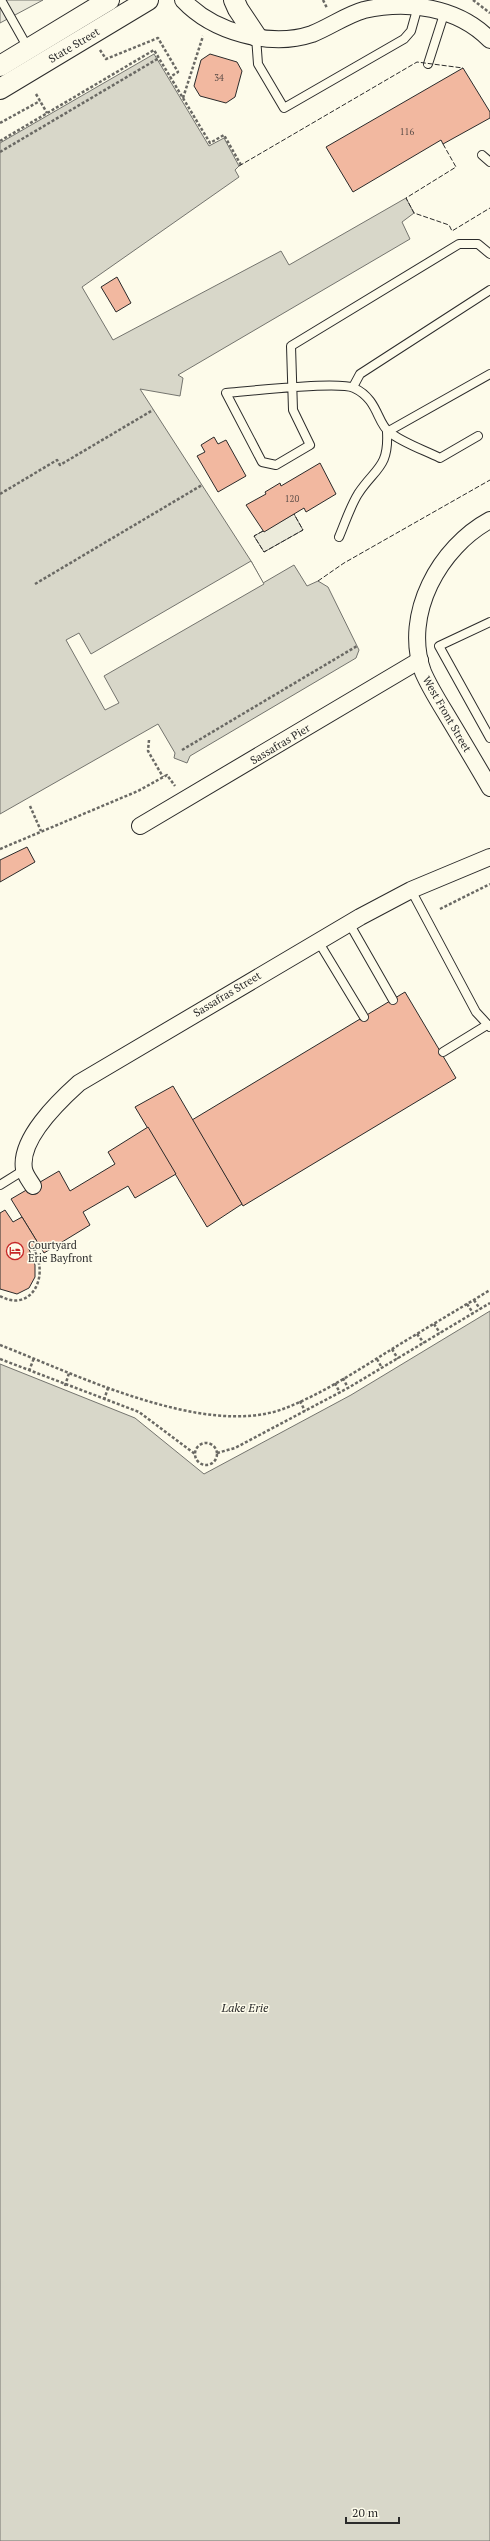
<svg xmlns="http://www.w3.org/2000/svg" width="490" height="2541" viewBox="0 0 490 2541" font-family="'PT Serif',serif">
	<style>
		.green { fill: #ecebdb; stroke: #74746e }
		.parking { fill: #eceadb; stroke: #74746e }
		.water { fill: #d8d7c9; stroke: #74746e }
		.pier { fill: #fdfbea; stroke: #74746e }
		.building { fill: #f2b8a0; stroke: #2b2b2b }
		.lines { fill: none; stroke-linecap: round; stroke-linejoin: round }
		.service-casing { stroke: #2b2b2b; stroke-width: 10 }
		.minor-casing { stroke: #2b2b2b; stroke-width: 18 }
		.tertiary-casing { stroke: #2b2b2b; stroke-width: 22 }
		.path { stroke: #6a6964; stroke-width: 2.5; stroke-dasharray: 3 2; stroke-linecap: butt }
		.service { stroke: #fdfbea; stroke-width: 8 }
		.minor { stroke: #fdfbea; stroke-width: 16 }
		.tertiary { stroke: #fdfbea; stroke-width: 20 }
		.fence { stroke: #2b2b2b; stroke-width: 1; stroke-dasharray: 5 2; stroke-linecap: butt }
		.labels { text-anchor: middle; stroke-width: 3; stroke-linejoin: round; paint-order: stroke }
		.number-label { font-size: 9px; fill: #5d4e48 }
		.street-label { font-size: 11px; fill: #2b2b2b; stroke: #fdfbea }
		.poi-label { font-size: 11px; fill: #2b2b2b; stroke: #fdfbea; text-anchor: start }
		.water-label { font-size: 12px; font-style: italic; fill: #2b2b2b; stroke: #fdfbea }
	</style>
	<rect width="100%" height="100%" fill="#fdfbea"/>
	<!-- green -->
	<path class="green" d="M294,514l9,16 -39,22 -10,-16z"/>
	<!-- parking -->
	<path class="parking" d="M0,0h43l-43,23z"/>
	<!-- water -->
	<g class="water">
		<path d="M154,54l55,92 15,-8 15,28 -4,4 4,7 -157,110 31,53 168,-89 8,14 117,-67 8,15 -12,9 8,17 -232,136 5,3 -3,18 -40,-7 111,172 12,22 31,-18 13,21 11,-5 10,6 31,63 -3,8 -166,98 -3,7 -13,-5 1,-5 -17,-29 -158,90v-671z"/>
		<path d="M490,1311v1230h-490v-1177l135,54 69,56 147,-79z"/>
	</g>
	<!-- pier -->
	<path class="pier" d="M251,561l13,23 -160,92 15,27 -14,7 -39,-70 13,-7 12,21z"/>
	<!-- building -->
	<g class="building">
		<path d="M210,54l27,8 5,9 -7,26 -9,6 -26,-7 -6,-10 7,-26z"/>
		<path d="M463,68l27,44v6l-47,26 -2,-4 -88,52 -27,-45z"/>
		<path d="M117,277l14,26 -15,9 -15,-25z"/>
		<path d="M214,437l4,7 8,-4 20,36 -28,16 -21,-36 8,-4 -4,-7z"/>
		<path d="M320,463l16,31 -30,18 -2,-4 -40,24 -18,-27 20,-11 -1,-2 15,-9 1,3z"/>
		<path d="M27,847l8,15 -35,20v-22z"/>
		<path d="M405,992l51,86 -213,128 -51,-86z"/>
		<path d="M173,1086l69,118 -35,23 -72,-120z"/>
		<path d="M148,1127l28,47 -41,24 -7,-12 -45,26 7,13 -46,28 -33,-54 48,-28 11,20 45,-27 -7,-12z"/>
		<path d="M5,1210l8,12 9,-5 16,26 -9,6 6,16v12l-6,11 -12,6 -17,-5v-76z"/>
	</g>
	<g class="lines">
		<!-- service casing -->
		<g class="service-casing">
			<g id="service">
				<path d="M1,0l27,48"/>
				<path d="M256,37l2,27 26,44 120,-69 7,-8 7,-25"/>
				<path d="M428,64l17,-53"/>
				<path d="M482,155l8,7"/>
				<path d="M353,387l7,-13 130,-84"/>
				<path d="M478,436l-38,22c-16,-8 -37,-15 -51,-26 -12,-9 -11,-33 -35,-44 -16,-7 -105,3 -128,5l36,69 14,3 34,-20 -17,-35 -2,-64 168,-102h19l12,10"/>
				<path d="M339,537c6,-14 11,-30 19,-43 17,-26 31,-26 29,-62l103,-58"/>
				<path d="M490,622l-51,24 51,92"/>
				<path d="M411,890l65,122 14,15"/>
				<path d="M349,923l44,77"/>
				<path d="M318,941l46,76"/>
				<path d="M443,1052l44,-27"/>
				<path d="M0,1185l24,-15"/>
			</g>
		</g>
		<!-- minor casing -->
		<g class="minor-casing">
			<g id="minor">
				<path d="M183,0c30,32 87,48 129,34 18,-7 34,-19 52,-24 44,-10 94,-3 126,30"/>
				<path d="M490,520c-50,27 -88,94 -67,152 6,14 14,27 22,40 15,25 30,50 45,76"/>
				<path d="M140,826l280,-166"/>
				<path d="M33,1186c-3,-5 -8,-11 -9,-17 -5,-30 35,-68 55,-86l281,-166 51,-27 79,-33"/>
			</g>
		</g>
		<!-- tertiary casing -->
		<g class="tertiary-casing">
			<g id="tertiary">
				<path d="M234,0l4,9 18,27"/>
				<path d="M0,66l109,-66"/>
				<path d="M0,89l148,-89"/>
			</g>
		</g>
		<!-- path -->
		<g class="path">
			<path d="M323,0l4,8"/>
			<path d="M473,0l17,13"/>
			<path d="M100,50l6,9 52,-21 20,34 -8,5"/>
			<path d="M36,94l11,19"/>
			<path d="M183,98l20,-62"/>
			<path d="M0,123l40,-22"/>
			<path d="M0,141l154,-91 56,93 14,-8 17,30"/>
			<path d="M0,152l159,-94"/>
			<path d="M0,494l57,-34 3,5 93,-55"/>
			<path d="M35,584l167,-99"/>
			<path d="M149,740l-1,11 15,26"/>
			<path d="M182,750l175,-104"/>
			<path d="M30,806l11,25"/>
			<path d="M0,849l138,-58 29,-16 8,11"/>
			<path d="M440,909l50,-25"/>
			<path d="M0,1296c30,17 50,-18 34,-46l6,-3"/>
			<path d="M474,1300l6,9"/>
			<path d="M467,1304l6,9"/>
			<path d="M434,1324l6,9"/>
			<path d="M417,1334l7,9"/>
			<path d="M0,1345c75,29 204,93 283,64 40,-15 78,-41 114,-63 31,-19 62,-37 93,-56"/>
			<path d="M392,1349l6,10"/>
			<path d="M0,1359l139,53 56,42"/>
			<path d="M377,1359l5,9"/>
			<path d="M29,1371l5,-13"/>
			<path d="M343,1378l5,10"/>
			<path d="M335,1383l5,10"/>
			<path d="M65,1386l4,-13"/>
			<path d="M104,1400l4,-12"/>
			<path d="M300,1401l5,10"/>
			<circle cx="206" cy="1454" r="11"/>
			<path d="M217,1453l18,-5 113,-60 142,-85"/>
		</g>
		<!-- service -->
		<use href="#service" class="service"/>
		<!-- minor -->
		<use href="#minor" class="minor"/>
		<!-- tertiary -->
		<use href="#tertiary" class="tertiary"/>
		<!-- fence -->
		<g class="fence">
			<path d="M443,144l13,23 -50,31 8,15 35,12 3,6 38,-23"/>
			<path d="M239,166l178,-104 46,6"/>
			<path d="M263,531l-9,5 10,16 39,-22 -9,-16"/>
			<path d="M318,581l26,-18 146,-83"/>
		</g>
	</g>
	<!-- icons -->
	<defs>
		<g id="hotel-ring" transform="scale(0.9)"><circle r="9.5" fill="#fdfbea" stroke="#c62828" stroke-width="1.5"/><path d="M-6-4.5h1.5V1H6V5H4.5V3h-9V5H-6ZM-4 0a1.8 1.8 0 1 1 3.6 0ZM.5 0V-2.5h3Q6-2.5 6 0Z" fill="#c62828"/></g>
	</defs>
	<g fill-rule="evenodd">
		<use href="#hotel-ring" x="15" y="1251"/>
	</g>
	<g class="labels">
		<!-- number labels -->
		<g class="number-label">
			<text x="219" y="81">34</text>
			<text x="407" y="135">116</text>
			<text x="292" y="502">120</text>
		</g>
		<!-- street labels -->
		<g class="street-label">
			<text transform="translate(74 45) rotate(-31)" y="4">State Street</text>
			<text transform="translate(447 714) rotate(60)" y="4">West Front Street</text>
			<text transform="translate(280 744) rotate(-31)" y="4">Sassafras Pier</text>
			<text transform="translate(227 994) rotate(-31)" y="4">Sassafras Street</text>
		</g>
		<!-- poi labels -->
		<g class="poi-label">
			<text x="28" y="1249">Courtyard<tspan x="28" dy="13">Erie Bayfront</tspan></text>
		</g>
		<!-- water labels -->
		<g class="water-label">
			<text x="245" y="2012">Lake Erie</text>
		</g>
	</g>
	<!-- scale -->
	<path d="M346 2517v6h53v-6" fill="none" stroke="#2b2b2b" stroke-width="2"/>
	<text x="352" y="2517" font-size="12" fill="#2b2b2b" stroke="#fdfbea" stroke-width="3" paint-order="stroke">20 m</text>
</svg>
